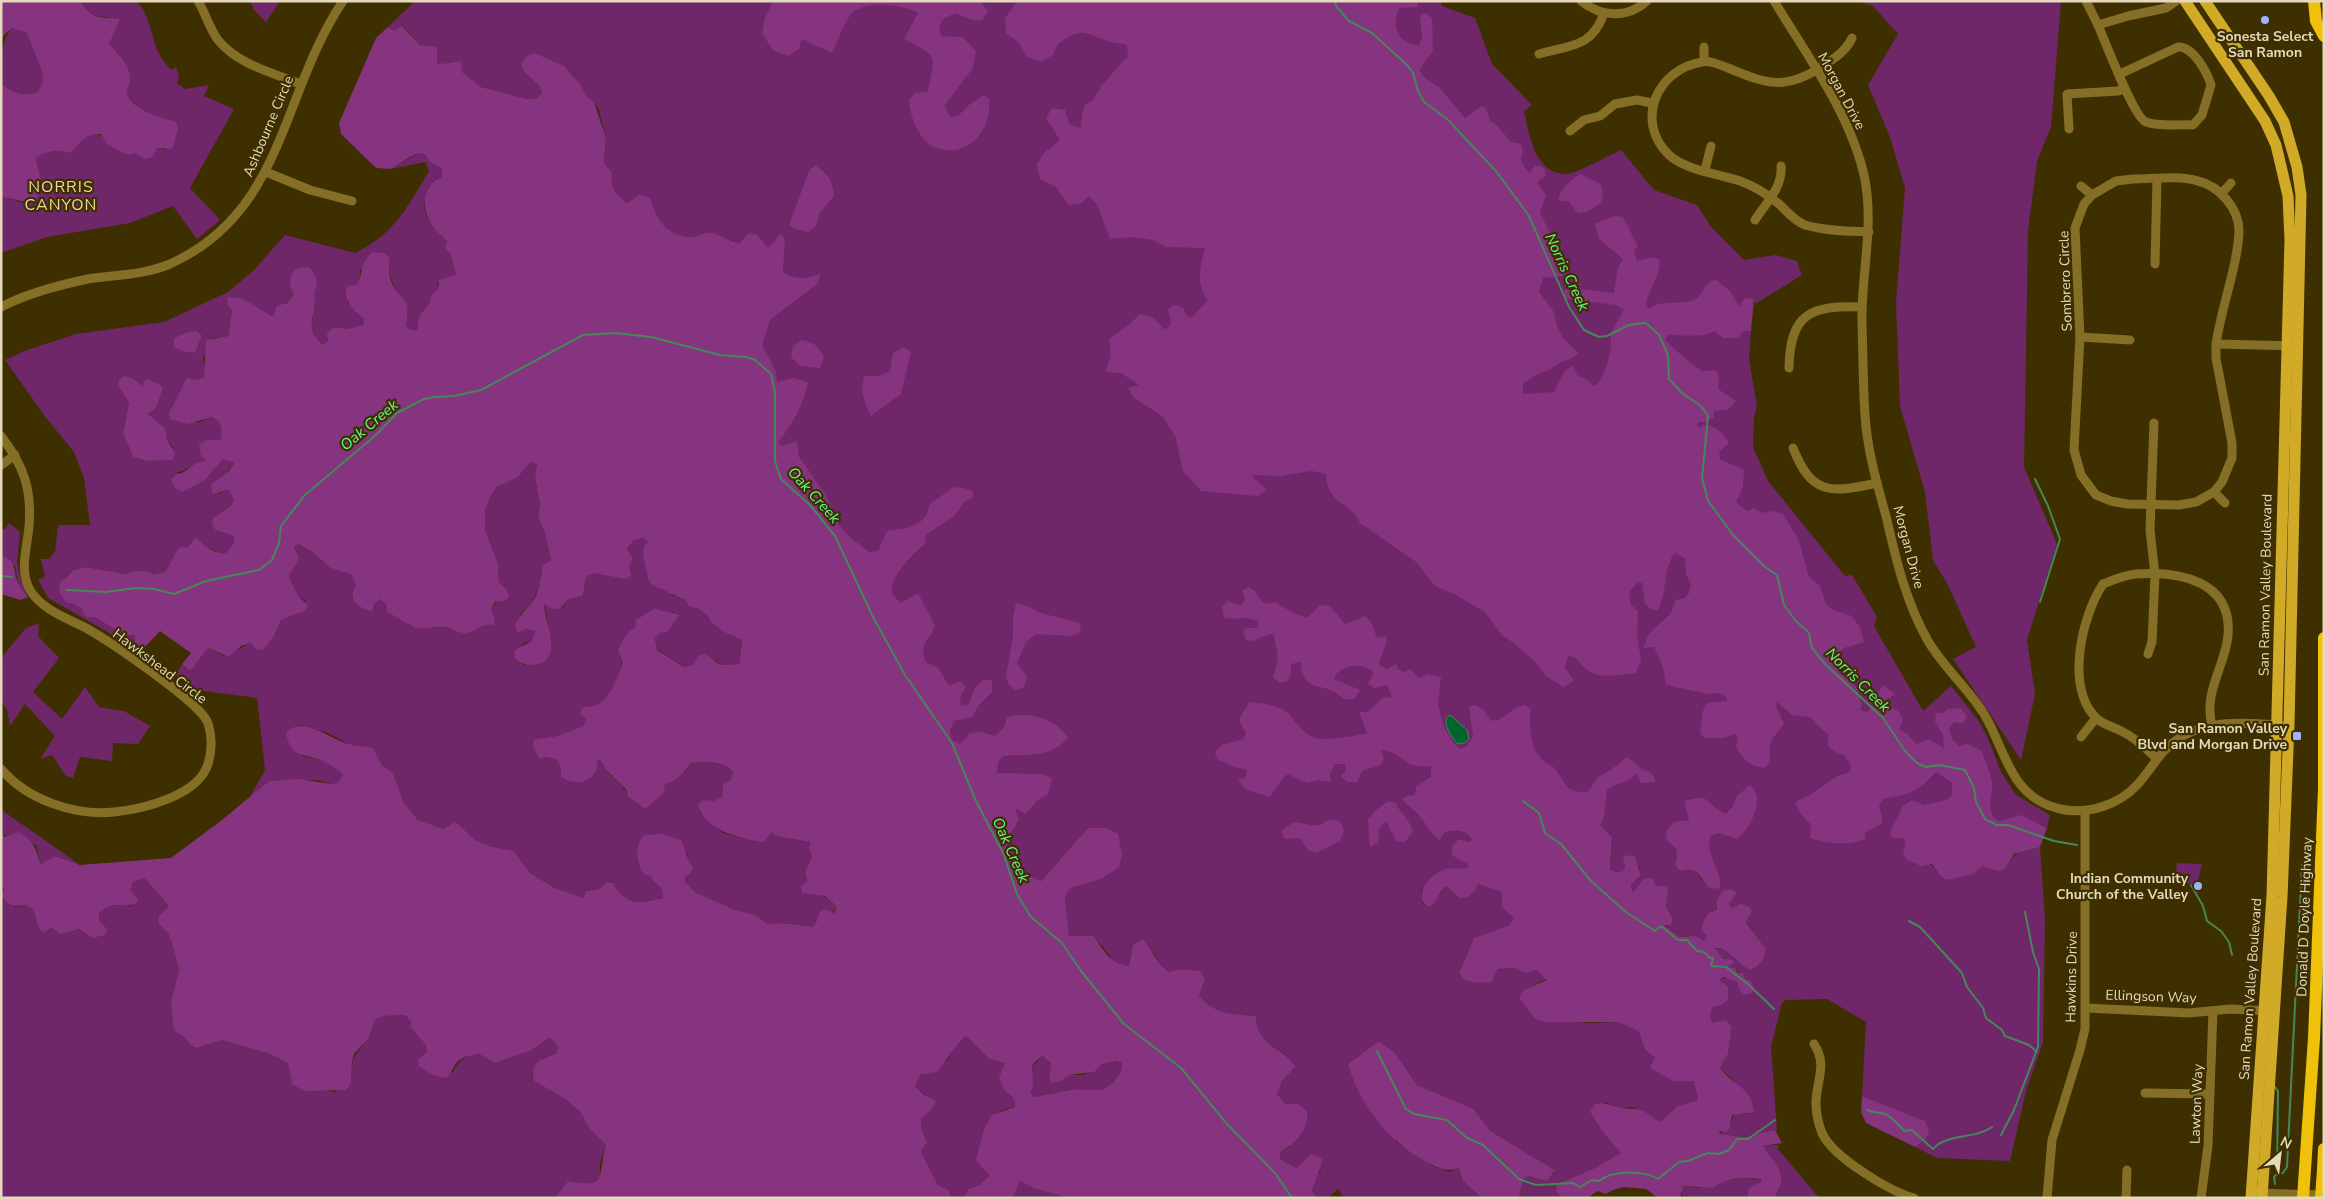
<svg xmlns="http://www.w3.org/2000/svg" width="2325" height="1199" viewBox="0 0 2325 1199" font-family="'Nunito Sans',sans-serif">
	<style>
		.green { fill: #6f276a; fill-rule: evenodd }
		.forest { fill: #863380; fill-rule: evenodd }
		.water { fill: #00642c; stroke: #458758 }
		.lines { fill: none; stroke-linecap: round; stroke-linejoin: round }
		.stream { stroke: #458758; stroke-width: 2 }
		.minor { stroke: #856e25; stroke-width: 9 }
		.major { stroke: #d1aa28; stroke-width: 11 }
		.highway { stroke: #f0c10a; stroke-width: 12 }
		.highway-bridge { stroke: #f0c10a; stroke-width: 12 }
		.poi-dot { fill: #9db4fd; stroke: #3e2f00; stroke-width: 2 }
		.labels { text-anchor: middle; stroke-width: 4.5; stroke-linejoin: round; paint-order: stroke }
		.poi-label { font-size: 14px; font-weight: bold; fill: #e5dabd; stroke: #3e2f00; text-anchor: end }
		.street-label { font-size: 14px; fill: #e5dabd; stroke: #3e2f00 }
		.water-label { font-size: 15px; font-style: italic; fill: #6bf392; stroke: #3e2f00 }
		.quarter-label { font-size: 16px; letter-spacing: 1px; fill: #eed89b; stroke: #3e2f00 }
	</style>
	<rect width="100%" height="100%" fill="#3e2f00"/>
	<!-- green -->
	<g class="green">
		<path d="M80,1h56c20,20 12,49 36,69l4,-3 3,9 -2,7 8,6 24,-4 -5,11 30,13 -44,79 30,32 -23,19 -24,-33 -43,17 -83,14 -46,16v-56l24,6 13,-37 -2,-8 10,-7 30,-4c20,-28 32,-4 51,8l30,-7 9,2 3,-30c-12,-3 -40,-14 -42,-28 -1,-4 2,-9 3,-12l-11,-26 -11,-10 4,-11 -4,-16c-15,0 -20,-4 -28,-16z"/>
		<path d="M250,1h30l-14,21 -12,-12z"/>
		<path d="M415,1h1026l1,5 33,12 17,46 40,41 -8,6c5,24 11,64 43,63 8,0 43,-19 54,-24l33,40 43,15 14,22 33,33 32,-5 21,6 5,14 -47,29 -1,-5 -15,7 -8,-14 12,39h8l-2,28 8,47 -3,11 -1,30 15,34 77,95 7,-1 25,42 -3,9 49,85 28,-25 27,34 9,16 14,36 15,23 34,20 -3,13 -7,-4 -147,14 11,1c6,13 25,20 35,35h34l10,-9 22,4c11,-19 15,-17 35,-22l5,73 -2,122 -17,49 -16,70 -73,-3 -22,-11 10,-7v-19l-63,-25 4,-74 -39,-23 -42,1 -3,3 -11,44 6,83 -33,7 -25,-3 11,-7 4,-14 12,1 -12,-33 -14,-13 8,-14 4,-27 -19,-4 -3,-5 2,-10 11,-4 -4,-24c8,-4 16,-2 21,5l5,-6 -10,-11 -9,-1 1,-8 -6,-2 -8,-9c17,0 24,16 38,22 9,-4 14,-12 15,-21l-20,-28 3,-4 -18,-8 -2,-5 7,-10 -20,7 1,9 -9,3 -1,22 -3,6 -16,-5 -8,1 -16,-13 7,1 2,-5 -7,-14 2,-13 -12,-7 -16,-3 -7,9 -2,-7 10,-10 -2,-9h-14l-2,5 -7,1 -6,-3 2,-32 -7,-7 -177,-3 12,12 5,-7c10,-2 21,-3 27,8l-5,2 -16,13 19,10 -2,3c-20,2 -37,3 -47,24l2,12 4,3 14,-13 3,-7 5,1 10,10 19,-14 24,8 12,26 -3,7 -37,13 -15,35 56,-5 11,6 10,-4 11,9 -10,4 -17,15 15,21 54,4 30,-1 20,10 6,18 10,8 18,22h21l4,20 -21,6 -15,15 -8,-1 -9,-7 -13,-6 -12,1 -15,-6 -15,10 12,19 20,22 -29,16 -36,15 -1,7 6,7h-43l4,-19 5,-3 19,5 8,-11 -65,-39 -16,-22 -57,-24 -22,-32 -16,-12 -31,23 49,79 36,23 16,6 10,-4 4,13 19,17h-138l-6,-9 -10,9h-11l-5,-7 2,-10 7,-11 -10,-16 -15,14 -16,-9 1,-7 9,-6 -4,-42 -9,-10 5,-13 14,-16c-16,-20 -38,-17 -40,-49 -28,-3 -35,2 -57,-20l6,-16 -24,-11 -13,4 -8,-9 -6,-11 -21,-8 -4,21 -12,-1 -23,-29h-25l-4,-39 5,-9 13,-5 5,-55 -47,53 -16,-8 -19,-18 1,-15 12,-20 -267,-13 -4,-573 -9,9 -27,-10 -18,4 -16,-1 -8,-4 -15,-15 -39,-21 -6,-12 1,-11 -7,-10 2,-25 -7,-28 -5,-8 -8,-6 -14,-22 -51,-8c5,12 17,15 21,27l-5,5 -10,1 -46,-12 -19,-15 -8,-11 -12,4 -5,-2v-15l-17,-3 -17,-19 -9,6 -6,-5zM1718,833l-7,3 -8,46c-6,-12 -10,-14 -23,-11l-5,-5 2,-9 -1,-10zM1811,834l37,10h-15l-22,-6zM1300,838l39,3 -22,12 -10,-3z"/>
		<path d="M1858,1h203l-10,126 -14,34 -9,70 -4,236 33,77 -30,96 8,54 -14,66 -68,-101 23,-12 -28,-62 -15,-25 -8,-68 -25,-86 -4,-104 9,-114 -15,-51 -22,-52 30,-51 -25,-28z"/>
		<path d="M12,28l15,5c5,9 18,38 16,47 0,4 -3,8 -5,12 -14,4 -26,2 -37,-9 0,-19 -1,-41 11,-55z"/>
		<path d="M418,153h7l4,8 13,8v8l-6,2c-11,17 -18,29 -3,48 5,6 10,8 14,15l-2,6 6,7 5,20 -19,8 1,6 -7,6 -1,8 -11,13 -2,14 -8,-1 -3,-4c3,-31 -21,-36 -16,-67l-30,12v10l-13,22 17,17 -1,6 -16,4 -13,-2 -6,14 -5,4c-22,-21 -3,-30 -10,-52l-19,1 -21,24 -31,-20 -15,6 5,7 -4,25 -16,2 -9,20 2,11 -1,8 -8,3 -24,26 25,17 15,-6c10,5 10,12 9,23h-14l-1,20c-12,3 -18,10 -30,13l29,7 18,-21 11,4 -11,14 -5,17 10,-4 6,9 -1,6 -12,7 -9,12 3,6 19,6v7l-8,10c-8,0 -11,-3 -19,-5 -13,-3 -24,2 -34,8l-2,9 -6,7 -12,2 -7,-3h-12l-8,3 -40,-7 -13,3 -7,8 -4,2 8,24h6l6,5 1,5 5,4 7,-1 30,19 10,-1 2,13 5,2 -3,4 -33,-23 -58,-33 -10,-18 7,-3 -4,-18h8l6,-7 3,-27h32l-6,-47 -10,-26 -27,-33 -42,-59 22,-10 49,-16 88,-12 64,-30 25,-21 32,-36 70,18c38,-18 53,-46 74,-82l-4,-9 -34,7zM188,332l14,4 -7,17 -21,-15zM119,379h15l8,7 21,1 -7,21 -8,6 17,14 2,12 6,7 -6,13 -19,1 -15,-4 -10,-24 6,-30 -11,-17z"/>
		<path d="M531,462l6,2 -2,14 5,26 -2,13 7,16 6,27 -10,12c0,19 -8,31 -22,43l7,14 9,2 -3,10 -8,2 -9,16 9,6h11l13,-40 -4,-22 19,5 5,-9 15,-3 3,-19 8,-4 35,-7 -2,-17 7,-9 9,-2 5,4 13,48 9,2 2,3 13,5 5,7 9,2 9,7 2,5 23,15 9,3 -3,25 -19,1 -4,-5 -18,-4 -5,9 -9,2 -27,-18 -2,-12 19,-25 -11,1 -8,-5 -20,20 -15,30 3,6 -13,30 -7,9 -11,5 -9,18 -26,10 -23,3 12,18 11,3 4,8 36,-9 6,4c4,15 21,18 25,33l34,-9 3,-4c13,-2 19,-9 26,-20 16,-2 30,-2 42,9l-2,8 -8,4 -1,13 -23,15 24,21 21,6 27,-8 5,5 34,6 -1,6 3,9 -7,14 2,11 30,25c-6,10 -17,11 -24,20 -10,-2 -37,-5 -45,-3l-12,-9 -21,-5 -40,-18 -10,-10v-5l6,-4 -4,-20 -36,23 2,5 9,8 1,9c-24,5 -36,9 -50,-15l-5,-1 -9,7 -13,2 -3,7 -28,-10 -25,-15 -16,-22 -25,-5 -14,-6 -20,-19 -11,8 -26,-9 -14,-17 -11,-30 -11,-8 -9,-17 -25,-4 -20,-11 -28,-8 2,31 23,5 19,13 -4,8 -8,2 -15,-4 -48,1 -21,19 17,-30 -8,-72 -61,-8 -20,-15 6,-11 5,5 9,-5 12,-16 16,8 27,-13 13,6 10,-13 7,-16 24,-9 1,-10 -7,-4 -10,-20c3,-8 9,-12 10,-20l-5,-9 3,-4 17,9 16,15 21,5 5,12 -4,7 1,8 7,7 12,5 1,-8 7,-5 6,5 1,8 14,6 7,7 10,3 25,-1 27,5 25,-14 -4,-9 16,-19 -8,-8 -1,-18 -13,-34v-20l6,-15 7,-8 19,-9z"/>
		<path d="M9,523l11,9 -3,30 4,19 7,16c-9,-10 -11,-18 -13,-31l-14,-10v-26l4,-1z"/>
		<path d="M39,623l-1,13 21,22 -26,34 29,27 23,-32 14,20 25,4 26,15 -12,18 -25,-1 -1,18 -32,-4 -7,21 -7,-2 -14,-21 -12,4 15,-23 -30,-32 -15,22 -3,-17 -6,-7v-44l25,-30z"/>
		<path d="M1,810l5,3 74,52 -24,-9 -15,8 -5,-19 -35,-11z"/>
		<path d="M2177,863l25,1 -5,20 -22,-1z"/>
		<path d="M144,878l25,28 -10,10v8l9,9 4,10 7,27 -8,32 2,25 3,5 9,6 5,7 5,3 27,-8 48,14 18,9 4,21 43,8 17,-16c-1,-24 5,-19 15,-37 3,-6 4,-13 8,-19l9,-4 21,-1 6,7 -1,5 16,18 1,6 -5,4 31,17c4,-10 15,-21 28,-17 5,2 9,6 14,8l37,-13 16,-12 4,1 6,9 -2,6 -12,3 -12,17 2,7 31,18 15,13 10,17 16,16 -6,18v14l-10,8 -22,-4 -13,17h-554v-312l14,21 10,-2 8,4 6,20 6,4 8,-5 13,5c8,-5 13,-4 21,0l12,-12v-8c11,-9 18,-9 31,-7l9,-5 -8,-11 2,-8z"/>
		<path d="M966,1036l23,23 16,4 -1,27 10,9 1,8c-41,7 -29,36 -26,67l-9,11 -12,4 -4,9h-13l-2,-8 -11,-5 -17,-33 6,-10 -6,-14v-9l9,-8 -5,-16 -10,-9 6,-12 26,-13 9,-17z"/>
		<path d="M1044,1056l7,7 -2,15 12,3 8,-6h15l18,-11 16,-3 4,2 -1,8 -8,12 -11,7 -26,-1 -43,8c-4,-15 -5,-33 11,-41z"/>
		<path d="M1778,1145v4l41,49h-45l6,-8 -17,-44z"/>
		<path d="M1744,1178l18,2 -15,18 -65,-2v-10l16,2 23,-7z"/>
		<path d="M1020,1181l13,7 36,10h-56z"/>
	</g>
	<!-- forest -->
	<g class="forest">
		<path d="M1,1h79c12,19 20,16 40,18l-11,25c9,9 22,22 21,37 0,3 -4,7 -3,11 2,17 36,26 49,30l2,7 -6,20 -15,-1 -5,9 -7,2 -9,-6 -9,2 -20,-11 -6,-10c-16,-1 -20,9 -31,19 -13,-4 -22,-3 -34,5 3,18 11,32 -4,45l-31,-6v-114c11,11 23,13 37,9l5,-12 -1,-9 -15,-38 -15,-5 -8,7 -3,7z"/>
		<path d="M773,1h207l8,10 -6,9h-10l-17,-7 -12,6 -4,8 2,9 22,1 13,14 -3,17 -29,38 7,11 7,-1 11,-11 15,-10 5,4c4,32 -24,63 -57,47 -13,-6 -23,-33 -23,-46l6,-7 13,-1c7,-39 12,-34 -24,-53l14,-26c-17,-9 -53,-13 -67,1 -8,11 -13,27 -19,39l-30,-14 -3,10 -11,7 -14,-5 -12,-17 3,-16z"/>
		<path d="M1017,1h400l1,6 -19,1c-8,18 -1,36 20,37l3,-7 -2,-22 5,-3 7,5 1,33 -14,19 6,8 15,10 25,30 16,-12 5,2 4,13 5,2 16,19 10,2 2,7 -2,8 5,11 4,3 5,-7h6l4,3 1,7 -9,6 9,14 -6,17 12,24v19l17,15 -7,5 -19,2 -4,14 15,20 3,14 6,12 16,15 -6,5 -12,4 -10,7 -17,7 -11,8v10l31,-2 10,-20 9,-7 4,10 12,6 5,5c11,-6 20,-39 16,-52l14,-24 -8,-5 -49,-6 -4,-6 3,-5h3l45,5 4,-26 5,-8 -24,-20 -4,-15 19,-8 9,1 15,30 -4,3 3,11 16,-4 7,3c0,20 -14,31 -14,46l3,3c13,-10 27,-4 42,-8 13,-3 11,-20 26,-21l14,12 8,14 6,-8 9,1 -3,32h-8l-4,7h-16l-8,-7c-13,7 -32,4 -47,4l-3,5 26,24 11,7 14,-1 3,8 -1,11 18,12 -8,9 -14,1v6l-8,5h-8l-1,4 3,2 4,-3c11,0 21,9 25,18l-10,9 1,7 24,11 -1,17 -7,15 11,9 7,-3 8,5 8,-2 13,3 16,27 10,36 11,9 6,18 7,6 19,6 8,12 4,14 -20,6 -7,6c0,27 3,16 18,32 4,4 4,12 7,18l-2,6 7,2c10,-8 9,-18 16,-27l12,9 -8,6 -1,4c9,8 13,2 17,17l-4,8 8,5 10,10 11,-5 16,9 -1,-14 -8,-12 1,-9h7l5,-4 13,-1 6,9 -4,6 -9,-1 -5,7 3,10 7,7 8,-2 15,7c3,11 12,27 10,40 -2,15 -4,11 2,27l5,3 22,-6 26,13 -7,19 -26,7 -9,15 -7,2 -15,-5 -10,8 -27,6 -7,-6 -7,-10 -11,2 -15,-7 -3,-7 3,-7 -2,-6 -12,-1 -2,-6 12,-25 10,-7 12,5 23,-5 5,-5v-12l-16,-11 -14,14 -15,8 -24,5 -4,6 4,18 -19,10 2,6c-23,7 -33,6 -56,-1l1,-13 -10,-11 -6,-12 15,-7 27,-19 13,-4 1,-6 -7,-11c-11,-3 -20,-8 -15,-20l-11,-9 -4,-6 -5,-3 -17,-2 -15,-13 -1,4 8,18c-5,6 -12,14 -14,21 -2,10 4,17 -6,23 -15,-2 -22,-9 -28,-22l2,-7 -2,-6 -12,5h-20l-4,-6 3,-21 4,-8 20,-2 -1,-4 -8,-4 -10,1 -42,-9 -3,-18 -9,-20 -10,1c3,-24 30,-26 31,-48l10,-2 4,-5 2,-9 -5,-10 -1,-16 -10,-5c-13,16 -7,39 -17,57h-6l-7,-6 -3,-21 -4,-1 -9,10 2,13 7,6 -1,24 4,25 -5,13c-28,3 -44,9 -61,-16l-7,-1 -3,12 9,13 -11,6 -18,-12 -10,-14 -20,-17 -13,-9 -17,-23 -31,-18 -19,-8 -20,-25 -55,-38c-10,-22 -32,-17 -34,-49l-14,-3 -31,5 -30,-1 16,15 -9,6 -57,-5 -18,-20 -7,-33 -14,-22 -29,-19 -5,-9 11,-3 -18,-12 -16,-1 6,-15 -2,-18 21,-15 10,-10c11,2 17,5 23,15l5,-1 3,-5 -3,-14 6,-4 9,2 3,8 5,3 17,-18c-13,-17 -8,-32 -3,-52l-39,-1 -13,-7 -21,-3 -22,2 -13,-34 -8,-9 -9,8 -11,1 -13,-18 -16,-8 -3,-15 8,-12 15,-12 -14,-22 6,-10 13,2 5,15 11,3 1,-14 3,-9 8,-5 8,-14 27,-30 -1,-11c-7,-2 -14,-2 -20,-4 -24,-9 -26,-14 -49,3l-5,11 -13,7 -13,-5 -8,-14 -13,-10 -1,-15z"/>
		<path d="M402,26l18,19 17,2v16c8,3 15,-3 24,-1l1,10 19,15 31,8 15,4 10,-1 5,-5c-4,-13 -16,-15 -21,-27l5,-9 8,-4 30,13 16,18 6,12 8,6 12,36 -2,25 8,10c-2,16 3,22 16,30l12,-9 10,4c7,23 17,39 43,39 6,-1 14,-5 20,-4 8,2 16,8 26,10l10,-10 8,2 11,13 13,-14 4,6 -2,32c12,9 25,6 38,2l-4,10 -47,36 -8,25 14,27 1,10 17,-4 14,4c-4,23 -16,42 -30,61l5,3 14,-5 2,16 25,35 15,33 12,13 18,14 9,-1 9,-20 21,-3 12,-6 6,-6 4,-12 24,-17 10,1 8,3 2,6 -9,4 -11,15 -28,19 -1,9c-11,9 -35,32 -33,47 1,5 6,9 9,12l17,-10 17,33c-6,16 -17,16 -9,36l12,6 11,18 11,-5 6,6 -6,11 1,8 8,-2 5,-15 9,-9h9v12l-13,13 -7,12 -18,4 -4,10 2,9 8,4 10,-11 12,-1 13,4 9,-9 3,-10c22,-6 49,2 61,21 -21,22 -39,15 -65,18l-5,6 -1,11 45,1 10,4 -4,16 -11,7 -12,13 -10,-6 4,12 -12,20 -1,15 19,18 16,8 47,-53h19l11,6 4,21 -3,12 -18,12 -31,9 -5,9 4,39h25c10,15 16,28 35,30l4,-21 10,-6 17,25 8,8 13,-3 19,2 5,8 -6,17c21,21 29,17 57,20 2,32 24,29 40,50l-14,15 -5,13 9,10h12l9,7c2,20 -10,30 -26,41l-1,7 16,9 15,-14 11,5c-1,12 -7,20 -10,32l5,7h-248l-36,-10 -13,-7 -7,17h-49l4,-9 12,-4 9,-10 -13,-15 8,-31 8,-14 23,-8 -1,-8 -10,-9 -5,-12 6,-15 -16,-4 -23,-23c-13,10 -18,24 -29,36l-16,2 -6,12 9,9 12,6 -6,10 -9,8v9l6,14 -6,10 17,33 11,5 2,8h-396l13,-17c41,8 29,-5 38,-36l-16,-16 -10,-17 -15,-13 -31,-18c-5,-17 7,-23 22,-27l2,-6 -6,-9 -4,-1 -16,12 -37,13 -16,-9 -15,3 -7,5 -10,16c-12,-1 -20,-6 -29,-13v-5l9,-9 -1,-6 -16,-18 1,-5 -6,-7 -21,1 -9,4 -7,19 -14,15 -2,8 -1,21 -5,7 -42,1 -12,-7 -4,-21 -18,-9 -48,-14 -26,8 -6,-3 -5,-7 -9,-6 -3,-5 -2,-25 8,-32 -7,-27 -4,-10 -9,-9v-8l10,-10 -25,-28 -11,4 -2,8 8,11c-14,11 -21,-4 -40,12v8l9,9 -4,5 -11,3 -14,-9 -19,5 -8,-6 -8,5 -5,-4 -6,-20 -8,-4c-12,2 -16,1 -23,-9l2,-7 -3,-3v-52l4,3 14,-5c17,12 15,14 22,32l14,-8 25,9 91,-7 51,-38 47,-39 29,-2 34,5 7,-2 4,-8c-6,-4 -13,-10 -20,-13 -19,-8 -32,-2 -37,-28 17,-19 45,7 63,11 8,2 16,2 24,4l9,17 11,8 11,30 14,17 26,9 11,-8 20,19 14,6 25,5 16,22 25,15 28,10 3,-7 13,-2 8,-7 6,1c14,24 26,20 50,15l-1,-9 -9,-8 -2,-5 -8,-2c-7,-15 -9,-26 1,-39l18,-1 19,6c5,10 6,20 12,28l-2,5 -6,4v5l10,10 40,18 21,5 12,9c8,-2 35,1 45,3l4,-6 2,-8 6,-4 9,4 3,-6 -12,-11 -23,-3 -1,-6 6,-5 -2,-11 7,-14 -3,-9 1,-6 -34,-6 -5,-4 -7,10c-21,-2 -61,-12 -66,-37l5,-5 11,1 8,-4 1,-13 8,-4 2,-8c-11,-11 -26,-11 -42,-9 -8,11 -13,18 -26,21l-2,10 -18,15 -17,-13 -2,-7 -21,-20 -2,-6 -5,-4c-1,3 0,9 -2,12 -7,14 -24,13 -35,6v-9l-4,-8 -11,-3 -7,1 -6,-12 1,-7 23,-3 26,-10 3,-7 -6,-6 3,-6c27,1 30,-23 40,-43l-5,-14c4,-9 8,-18 17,-22l1,-8 19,-12c8,5 16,3 24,7l-12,17 -7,1 -5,5 2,12 27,17 9,-2 5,-9 7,-3 15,12 19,-1 3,-24 -20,-9 -12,-10 -2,-5 -9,-7 -9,-2 -5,-7 -33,-15 -4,-7 -5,-23 1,-8 4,-5 -5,-4 -9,2 -7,9 6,10 -4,7 2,10 -5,3 -32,-6 -8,4 -3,19 -15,3c-7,12 -13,13 -24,5 0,17 18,50 -3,59 -11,4 -18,2 -26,-4v-9l17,-9 3,-10 -9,-2 -9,4 -2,-8c5,-12 15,-18 21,-29 5,-11 4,-20 7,-31l8,-5 -6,-27 -7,-16 2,-13 -5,-26 2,-14 -6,-2 -14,16 -20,9 -6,8 -6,15v20l13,34 1,18 8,8 2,7 -5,4 -9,1 -4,7 4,9 -2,7c-14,-2 -17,8 -29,8 -6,0 -12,-5 -19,-6 -9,-1 -18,2 -27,1 -11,-2 -21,-12 -31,-16l-1,-8 -6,-5 -6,5 -2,8 -12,-5 -7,-7 -1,-8 4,-7 -5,-11 -21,-6 -16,-15 -16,-9 -4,4 5,9c-1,8 -7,12 -10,20l10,20 9,8 -3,6 -24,9 -7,16 -10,13 -7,1 -6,-7 -10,3 -12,11 -21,-9 -15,20 -4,2 -7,-6 9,-11 -31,-22 -18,19 -7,-6v-9l-10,1 -30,-19 -7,1 -5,-4 -1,-5 -6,-4 -10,-3c-6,-7 -10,-14 -4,-22l4,-2 7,-8 13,-3 40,7 8,-3h12l7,3 12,-2c6,-8 8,-17 15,-25l7,1 9,-11c9,10 16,16 30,16l8,-10v-7l-19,-6 -3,-6 1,-6 19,-13 2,-6 -6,-9 -15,4 -2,-9 18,-14 5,-8 -11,-4 -18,21 -23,12 -7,-4 -4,-8c6,-8 10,-5 17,-11 8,-6 7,-6 18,-9l-5,-4 -2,-12 8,-4h14c1,-11 1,-18 -9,-23l-24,7 -18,-5 -1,-6 18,-35 9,2 8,-3 2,-37 22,-4 4,-25 -5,-7 1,-7 14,1 31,19 4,-11 10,-3 7,-9c-6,-10 -5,-16 1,-25l13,-2c10,9 11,13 6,26 5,22 -13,32 9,52l5,-4 -1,-8 7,-6 13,2 16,-4 1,-6c-10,-8 -22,-19 -17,-33l10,-1c7,-13 2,-22 16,-33l12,1 5,5c-2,10 -1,22 5,31 3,6 10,9 12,16 1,6 0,14 -1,20l3,4 8,1 2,-14 11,-13 1,-8 7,-6 1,-9 17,-5 -5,-20 -6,-7 2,-6c-4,-7 -9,-8 -13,-14 -9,-11 -12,-27 -6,-38 4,-7 6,-10 14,-13v-8l-13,-8 -4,-7 -7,-1 -8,4 -19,12 -15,-1 -35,-34 -2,-11 37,-85 12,-11 6,4zM1043,1056l8,7 -2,15 3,5 9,-2 8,-6 25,-3 8,-8 15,-3 5,2 -1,8 -8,12 -11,7 -26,-1 -43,8 -2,-6c7,-14 -8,-25 12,-35z"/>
		<path d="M815,165c13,9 18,16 19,31l-15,18 -3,12 -8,6 -13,-3 -6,-4 20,-54z"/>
		<path d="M1580,174l21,10 2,9 -2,10 -14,9 -9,1 -10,-12h-10c2,-12 11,-20 22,-27z"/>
		<path d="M197,331l5,5 -7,17 -14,-2 -7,-4v-9l14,-6z"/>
		<path d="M801,340c12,2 17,5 23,17l-4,11 -20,-2 -9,-9 2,-11z"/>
		<path d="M904,347l7,5 -10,42 -30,22c-7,-15 -11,-24 -7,-40h15l11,-5 3,-18z"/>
		<path d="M125,376l9,3 8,7 4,-7 11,4 6,5 -7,20 -8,6 17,14 2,12 8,13 -3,7 -24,1 -15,-4 -10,-24 6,-30 -11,-17 1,-7z"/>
		<path d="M1,556c15,3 12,12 16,24 3,7 6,11 11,17l-8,3 -19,-6z"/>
		<path d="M1249,587l6,4 7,11 7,2 6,-2 20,12 12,4 13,-13 10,1 15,18 21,-8 6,8 5,14 10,-2c0,10 -7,18 -8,29l8,4 9,-5 2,5 5,3 8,-3 4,6 6,3 6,-4 14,3 -3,28 6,22 9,15 7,7 6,-2 7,-11 -4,-29 6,-2 9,5 6,10 7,1 19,-13 9,-3 6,4c-2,14 -2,37 10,49 4,5 10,6 15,12 12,17 9,22 32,22l10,-15 13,-7 16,-13 16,13 7,2 5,6 -1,4 -13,1 -5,-10c-7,10 -19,9 -29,17l-3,27 -4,8 12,12 -2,32 6,3 7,-1 2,-5 -2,-9 6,-2 6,2 6,18 -10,10 2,7 11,-13 8,-1 4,8h11l1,7 -2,13 7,14 -2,5h-7l16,12 16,-1 8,5 3,-6 -5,-4v-5l6,-13 9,-3 -1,-9 7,-10 7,-2 5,2 1,3 -7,10 2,4 10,-4 8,3 3,4 -6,11 20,27c-1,9 -6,17 -15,21 -13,-5 -22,-23 -37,-22l10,11 9,1 1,3 -7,4 8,1 3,5h5l2,6 6,2 3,8 -2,4 -7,2 -5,-4 -3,-9 -13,-5 -5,3 9,7v12l-5,5 -11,4 -2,9 3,6 12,-3 7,7 -4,27 -8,14c12,17 32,19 34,44l-22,3 -2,12 -4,5 -6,-1 -1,3 25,3 31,-7 7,13 -19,3c13,20 27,28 11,52h-27l2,-9 4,-4 7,-2 2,-3c-15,-4 -38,-2 -49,8l-30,-2 -3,12h-22l-12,-9 -22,-2 -11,3 -7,4 -9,-3 -8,6 -27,1 -6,-7 1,-7 36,-15 28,-16 -19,-22 -12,-19 5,-8c9,-2 14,1 23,3 10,3 17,0 27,5 7,4 9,8 17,9l15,-15 21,-6 -4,-19h-21l-23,-13 5,-10 -10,-8 -6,-18 -20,-10h-74l-10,-3 -16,-21 5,-8 23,-10 -11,-10 -10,4 -11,-6 -17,1 -7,13 -14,1 -12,-3 -6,-7 15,-35 36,-13 4,-7 -12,-11v-15l-24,-8c-5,10 -8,14 -19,14l-10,-10 -5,-1 -10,17 -7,3c-14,-13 2,-31 16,-37 8,-3 17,-1 25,-2l1,-3 -18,-10 2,-9 5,-7 9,3 5,-2c-6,-11 -17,-10 -27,-8l-5,8c-11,-7 -13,-16 -21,-25 -5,-6 -12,-9 -17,-16l6,-4 5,1 3,-4v-6l15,-9v-11c-28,4 -26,-13 -49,-16l-1,2 3,7 -3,6 -19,6 -5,11h-10l-7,-6 6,-5 -1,-7h-10l-5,10 1,8 -14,-2 -10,3 -19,-9c-9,7 -11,16 -19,23l-24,-8 -7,-9 8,-3 1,-7 -16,-4 -14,-7 -2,-6c6,-12 17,-9 28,-14l3,-6 -7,-13 10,-18c12,1 31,3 40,12 7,9 14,19 25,24 9,3 43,-2 53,-5l-8,-21h9l14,-14 10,-1 -5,-12 -13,3 -6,-4 6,-12c-14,-9 -24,-9 -38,2l-2,5 26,11 -6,9h-11c-16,-20 -41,-2 -42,-37l-10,2v10l-4,7 -7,2 -7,-6 5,-18 -4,-24 -4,-1 -18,7 -6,-1 -3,-9 3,-3h12v-7c-12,-5 -22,-1 -34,-3l-2,-11 6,-6 13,5 4,-8 -3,-8z"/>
		<path d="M1016,603l11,3 14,7 38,10 2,9 -10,4 -35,-2 -10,8 -9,21 10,14 -3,10 -9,3 -6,-5 -3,-9 7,-40v-19z"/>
		<path d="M1750,785c17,13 0,44 -13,54l-18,-6 -8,3c-7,23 12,31 9,52l-9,1c-13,-12 -11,-23 -31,-18l-5,-5 2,-9 -1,-9 -10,-9 1,-9 7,-8 15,-2 -5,-19c31,-8 19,3 42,13l7,-8 4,-10z"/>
		<path d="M1387,802h8c5,11 14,17 18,29l-8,11 -9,-1 -10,-20 -7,8 -1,14 -8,4 -2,-28 8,-9z"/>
		<path d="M1331,819l9,2 4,10 -4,10 -23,12 -10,-3 -7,-12 -15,1 -4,-7c18,-18 21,-4 38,-7 4,-1 9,-5 12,-6z"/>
		<path d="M1379,1041l16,12 22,32 57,24 16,22 65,39 -8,11 -19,-5 -5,3 -4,19h-37l-19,-17 -4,-13c-14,5 -23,-1 -36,-8 -36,-20 -64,-57 -75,-96z"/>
		<path d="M1862,1096l63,25 4,11 -4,8 -10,7 -49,-24 -5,-11z"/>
	</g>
	<!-- water -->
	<path class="water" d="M1450,715l17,15 2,9 -5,4 -6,1c-6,-6 -13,-16 -12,-25z"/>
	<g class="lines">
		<!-- stream -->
		<g class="stream">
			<path d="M1335,1l1,5 13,15 23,12 35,32 6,8 5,18 6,11 23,17 49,52 33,45 40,91 15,23 15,7 8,-1 22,-11 14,-2h3l13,12 9,20 1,24 13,14 19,13 7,10 -6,62 6,23 25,34 32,32 12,8 7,30 12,16 13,12 3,15 13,16 58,54 22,33 12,12 9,4 14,-2 25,5 9,18 2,14 9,17 12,6h11l46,16 23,4"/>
			<path d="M2035,479l13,27 12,33 -20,63"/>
			<path d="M1,576l11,1"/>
			<path d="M67,590l39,2 29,-4 19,1 20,5 32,-13 53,-11 13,-10 7,-17 2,-17 24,-31 72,-61 20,-21 27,-14 10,-2 20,-1 27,-6 102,-55 32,-2 36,4 69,18 27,2 8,3 16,14 4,18v69l6,18 29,26 25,31 38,81 32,58 47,68 23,56 29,56 13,39 13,22 32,27 19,28 43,53 57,44 46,56 48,49 17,25"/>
			<path d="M1523,801l16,12 6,20 16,11 30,37 36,32 28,18 6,-5 17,14h9l10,11 7,1 6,6h3l-2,8 15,1 22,17 26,25"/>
			<path d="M2191,885l12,21 4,15 14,10 8,11 3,13"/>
			<path d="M1909,921l11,6 42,46 5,14 16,21 3,10 16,12 3,6 24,9 8,7"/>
			<path d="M1377,1051l29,58 8,5 33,6 20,18 16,7 36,34 17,6 37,-2 7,4 12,-7 7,1c13,-11 45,-11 59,-2l21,-17 9,-1 20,-8 11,1 10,-4 8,-11h11l27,-19"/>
			<path d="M1867,1110c6,3 9,2 15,3 9,2 17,12 22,18l8,-1 21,19c14,-16 43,-10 59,-22"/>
			<path d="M2001,1135l13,-25 24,-63 1,-78 -6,-17 -8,-40"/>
			<path d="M2277,1174l6,-1 4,-6 15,-303"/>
			<path d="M2275,1184l-1,-7 3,-3 1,-83 -3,-4"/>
		</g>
		<!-- minor -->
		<g class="minor">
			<path d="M198,1c8,13 11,27 20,39 19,24 55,33 83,44"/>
			<path d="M1581,1c20,16 46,18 66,0"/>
			<path d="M1774,1c33,54 79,117 91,179 9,48 -4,95 -3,143 1,31 1,62 3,92 2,34 12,69 21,101 10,44 20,86 42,125 16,27 40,47 56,73 22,36 25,83 76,95 28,6 59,-4 78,-25 15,-17 23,-35 43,-47 31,-18 65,-14 100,-12"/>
			<path d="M2086,1l12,24 30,-9 38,-8 10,-7"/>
			<path d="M2098,25c7,16 36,93 48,97 14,5 33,2 47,3l9,-10 9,-30c-4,-13 -18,-39 -33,-38l-58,27"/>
			<path d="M1852,38c-6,13 -17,20 -29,28 -38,25 -56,18 -95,2 -8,-3 -18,-8 -26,-6 -45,7 -68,59 -33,93 16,15 50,19 71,26 14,5 27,13 39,23 8,7 15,17 26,21 20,6 44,6 64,7"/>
			<path d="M1539,54c31,-9 53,-6 65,-41"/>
			<path d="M1704,61v-14"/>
			<path d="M2069,129l-2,-35 51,-3 7,-3"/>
			<path d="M1570,131l14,-11 16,-4 15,-12 22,-4 15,3"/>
			<path d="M1705,170l6,-24"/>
			<path d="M266,172l44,18 42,11"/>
			<path d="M2133,179c20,0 45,-4 65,2 21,5 41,27 41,50 -1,33 -18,78 -23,113v14l16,85v15l-10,24 -8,10 -18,10 -17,3 -52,-1 -16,-3 -15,-6 -15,-20 -7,-25 6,-113 -5,-109 9,-24 8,-9 24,-14z"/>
			<path d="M2081,186l11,9"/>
			<path d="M2221,194l10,-11"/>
			<path d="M1755,220c11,-17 28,-33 26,-54"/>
			<path d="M2155,264l2,-85"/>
			<path d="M1,307c27,-14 58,-22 87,-28 27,-4 56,-4 82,-15 115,-52 110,-169 173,-263"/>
			<path d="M2080,337l50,3"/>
			<path d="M2216,344l77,2"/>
			<path d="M1789,368c1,-55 22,-63 73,-61"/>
			<path d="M1,436c23,30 31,53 28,91 -2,21 -10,44 1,63 12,20 37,28 56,38 23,13 114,74 122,95 4,13 4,28 0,41 -10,32 -65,45 -94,48 -39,4 -87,-12 -113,-43"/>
			<path d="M1793,448c19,48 38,45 84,35"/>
			<path d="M1,465l14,-10"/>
			<path d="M2214,492l11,11"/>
			<path d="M2148,654l4,-12 3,-67 -5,-45 4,-107"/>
			<path d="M2081,737l15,-19"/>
			<path d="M2156,758c-10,-9 -20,-20 -33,-26 -8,-5 -20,-7 -27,-14 -31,-32 -14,-102 7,-134 10,-4 21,-9 33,-10 42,-3 97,6 92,62 -3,30 -25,57 -16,89"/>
			<path d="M2086,1008l103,5 41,-4 41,2"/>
			<path d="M1814,1044c14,21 2,37 2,59 0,10 2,20 6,30 11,24 67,58 92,65"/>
			<path d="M2145,1093l64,1"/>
			<path d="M2256,1193l68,2"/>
			<path d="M2047,1198l5,-58 28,-90 5,-21v-218"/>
			<path d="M2126,1198l1,-28"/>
			<path d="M2201,1198l7,-52 5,-135"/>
		</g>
		<!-- major -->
		<g class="major">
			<path d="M2185,1l80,120 11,24 12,51 2,44 -18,656 -21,302"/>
			<path d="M2205,1l64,95 15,26 13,45 4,28 -12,530 -7,172 -20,301"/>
		</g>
		<!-- highway -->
		<g class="highway">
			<path d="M2314,1l2,20 8,15"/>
			<path d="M2314,1038l10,-250v-150"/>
			<path d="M2323,1170l1,-21"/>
		</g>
		<!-- highway-bridge -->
		<g class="highway-bridge">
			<path d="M2303,1198l11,-160"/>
			<path d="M2321,1198l2,-28"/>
		</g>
	</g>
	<!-- markers -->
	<g class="poi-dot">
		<circle cx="2265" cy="20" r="5"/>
		<rect x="2292" y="731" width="10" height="10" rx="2.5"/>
		<circle cx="2198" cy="886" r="5"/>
	</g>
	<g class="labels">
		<!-- poi labels -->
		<g class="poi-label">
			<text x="2265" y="41" text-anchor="middle">Sonesta Select<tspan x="2265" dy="16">San Ramon</tspan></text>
			<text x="2287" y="733">San Ramon Valley<tspan x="2287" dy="16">Blvd and Morgan Drive</tspan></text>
			<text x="2188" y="883">Indian Community<tspan x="2188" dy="16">Church of the Valley</tspan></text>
		</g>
		<!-- street labels -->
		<g class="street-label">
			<text transform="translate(1842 91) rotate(62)" y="5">Morgan Drive</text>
			<text transform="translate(268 126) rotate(-67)" y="5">Ashbourne Circle</text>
			<text transform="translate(2065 281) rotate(-92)" y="5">Sombrero Circle</text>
			<text transform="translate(1909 547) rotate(75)" y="5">Morgan Drive</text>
			<text transform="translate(2265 585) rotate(-89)" y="5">San Ramon Valley Boulevard</text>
			<text transform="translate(160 666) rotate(37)" y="5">Hawkshead Circle</text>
			<text transform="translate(2304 917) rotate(-88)" y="5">Donald D Doyle Highway</text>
			<text transform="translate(2071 977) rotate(-89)" y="5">Hawkins Drive</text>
			<text transform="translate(2250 989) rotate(-86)" y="5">San Ramon Valley Boulevard</text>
			<text transform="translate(2151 996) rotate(2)" y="5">Ellingson Way</text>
			<text transform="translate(2196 1104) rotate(-88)" y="5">Lawton Way</text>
		</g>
		<!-- water labels -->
		<g class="water-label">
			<text transform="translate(1567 272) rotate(65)" y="5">Norris Creek</text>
			<text transform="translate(369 425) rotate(-40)" y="5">Oak Creek</text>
			<text transform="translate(814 495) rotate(48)" y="5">Oak Creek</text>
			<text transform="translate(1858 680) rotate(45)" y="5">Norris Creek</text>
			<text transform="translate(1011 850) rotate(66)" y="5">Oak Creek</text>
		</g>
		<!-- quarter labels -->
		<g class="quarter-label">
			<text x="61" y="192">NORRIS<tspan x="61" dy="18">CANYON</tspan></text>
		</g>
	</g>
	<!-- border -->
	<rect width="2325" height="1199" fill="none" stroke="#e5dabd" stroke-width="5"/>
	<!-- north arrow -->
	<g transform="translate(2280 1154) rotate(28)" stroke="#3e2f00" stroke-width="4" paint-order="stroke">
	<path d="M0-4L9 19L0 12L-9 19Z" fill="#e5dabd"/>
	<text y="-8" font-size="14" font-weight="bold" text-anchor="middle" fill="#e5dabd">N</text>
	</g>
</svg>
